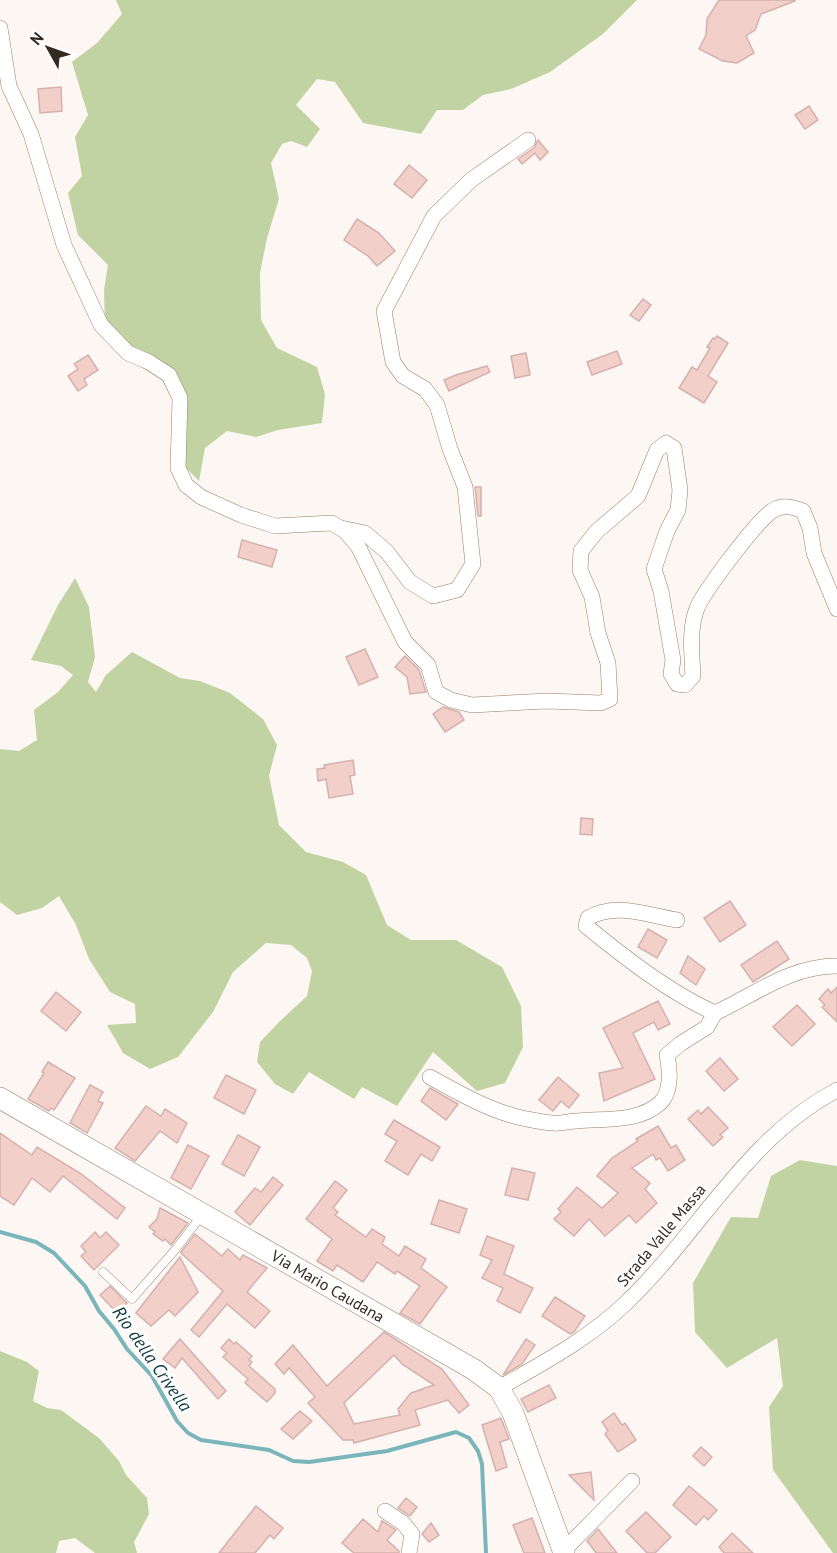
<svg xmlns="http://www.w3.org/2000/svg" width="837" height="1553" viewBox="0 0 837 1553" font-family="'PT Sans',sans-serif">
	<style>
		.green { fill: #c2d3a3 }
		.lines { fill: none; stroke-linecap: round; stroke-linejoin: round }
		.stream { stroke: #79b5ba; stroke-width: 4 }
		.building { fill: #f3cfca; stroke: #d4b1ad; stroke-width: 1.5; fill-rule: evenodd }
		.lane-casing { stroke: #967f6a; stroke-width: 9 }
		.street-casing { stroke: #967f6a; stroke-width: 16 }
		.secondary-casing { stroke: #967f6a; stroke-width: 22 }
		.lane { stroke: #fff; stroke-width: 8 }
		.street { stroke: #fff; stroke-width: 15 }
		.secondary { stroke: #fff; stroke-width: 21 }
		.labels { text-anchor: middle; stroke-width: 6; stroke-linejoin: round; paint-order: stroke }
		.street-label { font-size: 16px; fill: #342a21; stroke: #fff }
		.water-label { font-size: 18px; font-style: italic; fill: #0d393e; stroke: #fff }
	</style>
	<rect width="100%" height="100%" fill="#fcf7f2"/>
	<!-- green -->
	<g class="green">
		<path d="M116,0h521l-34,34 -53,38 -39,17 -28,6 -20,15h-26l-16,24 -58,-11 -28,-41 -18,-3 -21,26 24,24 -13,18 -16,-6 -9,3 -11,19 8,36 -12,39 -7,35 1,47 16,28 40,19 8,27 -3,29 -44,7 -22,7 -29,-6 -22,17 -6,33 -17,-17 -8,-35 -2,-30 -10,-19 -36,-22 -21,-33 -1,-35 4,-25 -30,-30 -10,-42 14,-17 -7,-39 13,-22 -16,-53 25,-19 25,-29z"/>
		<path d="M75,578l14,29 6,50 -7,25 8,10 10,-17 26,-23 48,26 20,3 30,12 33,26 14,26 -8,31 10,49 27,27 37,10 23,13 21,50 24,15h45l46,27 19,39 2,41 -18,36 -28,8 -44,-39 -36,54 -35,-19 -8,12 -45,-27 -16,22 -18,-10 -18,-22 3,-20 19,-20 28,-26 5,-25 -5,-13 -16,-13 -25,-2 -33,29 -20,40 -35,45 -28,12 -27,-16 -16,-28 29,-2 -1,-19 -25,-12 -21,-33 -13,-34 -17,-29 -17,12 -25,7 -17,-13v-153l19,2 18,-11 -3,-30 24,-18 15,-17 -12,-9 -30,-6 27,-55z"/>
		<path d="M800,1160l37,6v387h-4l-60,-83 -4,-63 14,-21 -6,-48 -50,30 -32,-36 -2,-49 38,-66 27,1 13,-42z"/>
		<path d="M0,1351l27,11 12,9 -6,30 14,7 14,2 38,28 20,23 7,14 21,23 2,16 -15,28 3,11h-42l-20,-15 -16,3 -3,12h-56z"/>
	</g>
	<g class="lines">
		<!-- stream -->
		<path class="stream" d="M0,1232l36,10 18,11 31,33 14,25 15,18 13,20 25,27 25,45 11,12 13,7 68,10 24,11 16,1 78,-11 69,-19 13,6 9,13 4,13 4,89"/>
	</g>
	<!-- building -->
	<g class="building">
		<path d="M719,0h76v1l-34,13 -6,16 -9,6 8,17 -17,10 -14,-2 -24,-12 7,-14 1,-16z"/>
		<path d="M61,87l1,24 -22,2 -2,-24z"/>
		<path d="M809,106l9,14 -13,9 -10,-14z"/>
		<path d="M538,140l10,12 -8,8 -5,-7 -13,11 -4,-5 16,-11z"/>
		<path d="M409,165l18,15 -15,18 -18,-14z"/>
		<path d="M357,219l22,14 16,18 -18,15 -9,-10 -24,-16z"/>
		<path d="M643,299l8,6 -12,16 -9,-6z"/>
		<path d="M717,336l11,7 -20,33 9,6 -13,21 -25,-15 13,-21 5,3 13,-22 -3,-1 6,-9 2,1z"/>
		<path d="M617,351l5,13 -30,11 -5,-13z"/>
		<path d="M526,353l4,22 -15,3 -4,-22z"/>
		<path d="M88,355l10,15 -14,9 3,6 -9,6 -10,-15 10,-7 -4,-5z"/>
		<path d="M487,366l3,6 -41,19 -5,-11 12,-5z"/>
		<path d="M475,487h6v29h-3z"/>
		<path d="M242,540l35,10 -5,17 -34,-10z"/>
		<path d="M365,649l13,28 -19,8 -13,-28z"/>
		<path d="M405,656l14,14 7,22 -16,2 -3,-17 -12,-10z"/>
		<path d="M443,707l16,5 5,8 -19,12 -12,-18z"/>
		<path d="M353,760l2,15 -5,1 3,18 -24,4 -3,-19 -8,2 -1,-12 8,-1 -1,-3z"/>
		<path d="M581,818l12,1 -1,16 -12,-1z"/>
		<path d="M730,901l16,24 -26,17 -16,-24z"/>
		<path d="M648,929l19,11 -10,18 -19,-11z"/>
		<path d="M777,941l12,18 -36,23 -12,-17z"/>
		<path d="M688,956l17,13 -9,16 -16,-12z"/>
		<path d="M837,987v35l-15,-15 3,-2 -6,-6 9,-10 3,4z"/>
		<path d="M56,992l25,20 -15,19 -25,-20z"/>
		<path d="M658,1001l12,23 -12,6 -4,-8 -21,11 22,46 -51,22 -5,-28 24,-5 -20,-40z"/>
		<path d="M797,1005l18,19 -23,22 -19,-19z"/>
		<path d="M720,1058l18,21 -14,12 -18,-20z"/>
		<path d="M48,1062l27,16 -21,32 -3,-2 -2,3 -21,-12 16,-26 -2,-1z"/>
		<path d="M226,1075l30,15 -12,24 -30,-16z"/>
		<path d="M558,1077l21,18 -10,13 -8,-7 -8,10 -14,-11z"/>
		<path d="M90,1085l13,7 -5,9 5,2 -16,30 -17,-10z"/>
		<path d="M430,1088l28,16 -12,16 -25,-19z"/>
		<path d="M146,1106l15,10 4,-7 22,14 -10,20 -17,-12 -25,30 -20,-13z"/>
		<path d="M708,1107l20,21 -8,7 3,2 -10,9 -25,-27 10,-9 3,4z"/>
		<path d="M394,1120l46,27 -8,14 -11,-7 -13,21 -23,-14 12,-20 -12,-7z"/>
		<path d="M658,1126l13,22 5,-3 9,15 -17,11 -8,-13 -4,2 -3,-6 -21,14 18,15 -5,6 12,14 -21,20 -7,-8 -24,21 -16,-17 -15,17 -20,-17 7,-7 -3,-3 19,-22 25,21 16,-15 -21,-17 15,-18 26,-17 -2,-2z"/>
		<path d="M0,1133l32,22 5,-8 43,26 45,35 -8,11 -54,-43 -13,16 -18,-14 -18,27 -14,-9z"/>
		<path d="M238,1135l22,12 -16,29 -22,-12z"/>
		<path d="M188,1145l21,11 -18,33 -20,-11z"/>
		<path d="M512,1168l23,5 -7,27 -23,-5z"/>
		<path d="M273,1177l10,8 -33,40 -15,-13 20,-24 6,4z"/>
		<path d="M335,1181l12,9 -14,18 5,4 -3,3 31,22 6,-8 13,8 -3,7 17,12 6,-10 21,13 -5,9 26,19 -27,37 -20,-11 20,-27 -23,-15 -2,3 -18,-12 -14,20 -26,-17 -4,6 -16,-10 15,-22 -26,-20z"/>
		<path d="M439,1200l28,9 -8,24 -28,-9z"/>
		<path d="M160,1208l28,15 -17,22 -6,-6 -2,2 -10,-7 2,-2 -6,-5 8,-8z"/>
		<path d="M95,1232l5,6 6,-6 13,13 -25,25 -13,-14 5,-4 -5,-6z"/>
		<path d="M195,1234l27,22 6,-7 12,11 3,-5 24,13 -20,24 23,19 -15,17 -28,-24 -28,33 -8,-7 32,-39 -41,-37 -1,-2z"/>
		<path d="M487,1236l27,10 -10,28 29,14 -13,25 -23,-12 6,-13 -21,-10 10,-18 -12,-5z"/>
		<path d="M180,1257l18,35 -23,24 -6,-6 -18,16 -15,-13z"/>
		<path d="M110,1286l17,17 -10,10 -17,-18z"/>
		<path d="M555,1297l30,19 -11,16 -4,2 -28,-18z"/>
		<path d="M384,1332l58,37 27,36 -10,8 -11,-13 -33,10 5,15 -66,18 -1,-3h-10l-35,-37 7,-6 -26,-29 -5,6 -9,-10 18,-19 34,41zM394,1355l8,9 32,21 -23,8 -13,16 2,6 -46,9 -10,-21z"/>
		<path d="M180,1339l46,52 -8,8 -36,-41 -7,10 -12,-9z"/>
		<path d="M229,1339l5,5 2,-2 16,14 -3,4 3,2 -3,4 26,23v4l-8,9 -22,-19 3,-4 -25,-22 4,-4 -6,-5z"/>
		<path d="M526,1339l9,6 -13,19 -19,11z"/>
		<path d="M549,1385l7,13 -28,14 -7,-13z"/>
		<path d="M300,1411l12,10 -19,18 -12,-10z"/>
		<path d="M614,1413l8,12 3,-2 11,17 -18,12 -13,-18 3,-3 -6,-9z"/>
		<path d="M501,1418l8,21 -9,3 7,25 -11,4 -14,-46z"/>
		<path d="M701,1447l11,10 -8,9 -11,-10z"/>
		<path d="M591,1472l3,28 -25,-25z"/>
		<path d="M689,1486l28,24 -9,10 -4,-4 -8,9 -23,-20z"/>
		<path d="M406,1498l11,9 -7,9 -12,-8z"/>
		<path d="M256,1506l27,22 -9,11 -4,-4 -15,18h-36z"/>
		<path d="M646,1512l25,25 -16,16h-8l-21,-22z"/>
		<path d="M532,1518l13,35h-21l-11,-28z"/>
		<path d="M363,1519l15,13 4,-11 14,9 -9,10 12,11v2h-45l-12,-10z"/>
		<path d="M431,1523l8,12 -10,7 -7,-8z"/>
		<path d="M598,1529l19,24h-21l-5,-7 -4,-5z"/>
		<path d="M732,1533l21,20h-29l-5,-6z"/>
	</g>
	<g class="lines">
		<!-- lane casing -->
		<g class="lane-casing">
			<path id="lane" d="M103,1272l29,27 43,-49 27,-35"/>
		</g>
		<!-- street casing -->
		<g class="street-casing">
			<g id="street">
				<path d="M0,28l9,58 22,48 33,111 37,80 27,28 21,9 20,13 11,23 -2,70 8,17 15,12 40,18 34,11 57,-3 13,8 13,15 47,96 23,23 8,27 15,8 21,5 75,-4 54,2 9,-4 -2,-36 -10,-30 -6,-36 -12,-27 1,-19 16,-20 41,-35 19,-46 9,-7 8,5 6,42 -2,20 -11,21 -13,38 7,22 12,69 -2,14 6,10 8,1 8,-9c-1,-20 -4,-45 3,-65 5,-17 61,-90 76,-100 10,-7 21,-4 31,0l7,17 4,25 23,56"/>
				<path d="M341,528l24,5 22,19 23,30 23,14 24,-6 16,-26 -8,-77 -15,-38 -13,-44 -12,-16 -22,-13 -10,-14 -9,-51 50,-95 37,-36 57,-40"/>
				<path d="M677,920c-30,-5 -62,-18 -89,-2l-2,8c38,31 84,67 129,87 41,-19 75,-47 122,-47"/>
				<path d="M430,1077c29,16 60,34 92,41 10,2 22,5 32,5 7,1 15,-2 23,-2 27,-3 61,2 83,-18 12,-11 10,-34 7,-48l13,-11 27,-17 8,-14"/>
				<path d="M499,1388c44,-25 91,-50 128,-86 72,-69 119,-164 210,-212"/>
				<path d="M385,1511l18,12 9,11 -3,19"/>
				<path d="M563,1551l69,-70"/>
			</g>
		</g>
		<!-- secondary casing -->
		<g class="secondary-casing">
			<path id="secondary" d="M0,1098l473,271 26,19 14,25 51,140"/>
		</g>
		<!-- lane -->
		<use href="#lane" class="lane"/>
		<!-- street -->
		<use href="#street" class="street"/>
		<!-- secondary -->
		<use href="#secondary" class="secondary"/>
	</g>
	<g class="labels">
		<!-- street labels -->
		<g class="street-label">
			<text transform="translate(661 1235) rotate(-50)" y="6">Strada Valle Massa</text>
			<text transform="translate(328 1286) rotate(30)" y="6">Via Mario Caudana</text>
		</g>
		<!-- water labels -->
		<g class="water-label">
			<text transform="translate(152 1359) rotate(55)" y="6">Rio della Crivella</text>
		</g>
	</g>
	<!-- north arrow -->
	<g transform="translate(48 48) rotate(310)" stroke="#ffffff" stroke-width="4.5" paint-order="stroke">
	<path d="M0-4.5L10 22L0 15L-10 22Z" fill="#342a21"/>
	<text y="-9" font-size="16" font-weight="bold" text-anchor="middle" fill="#342a21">N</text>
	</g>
</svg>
